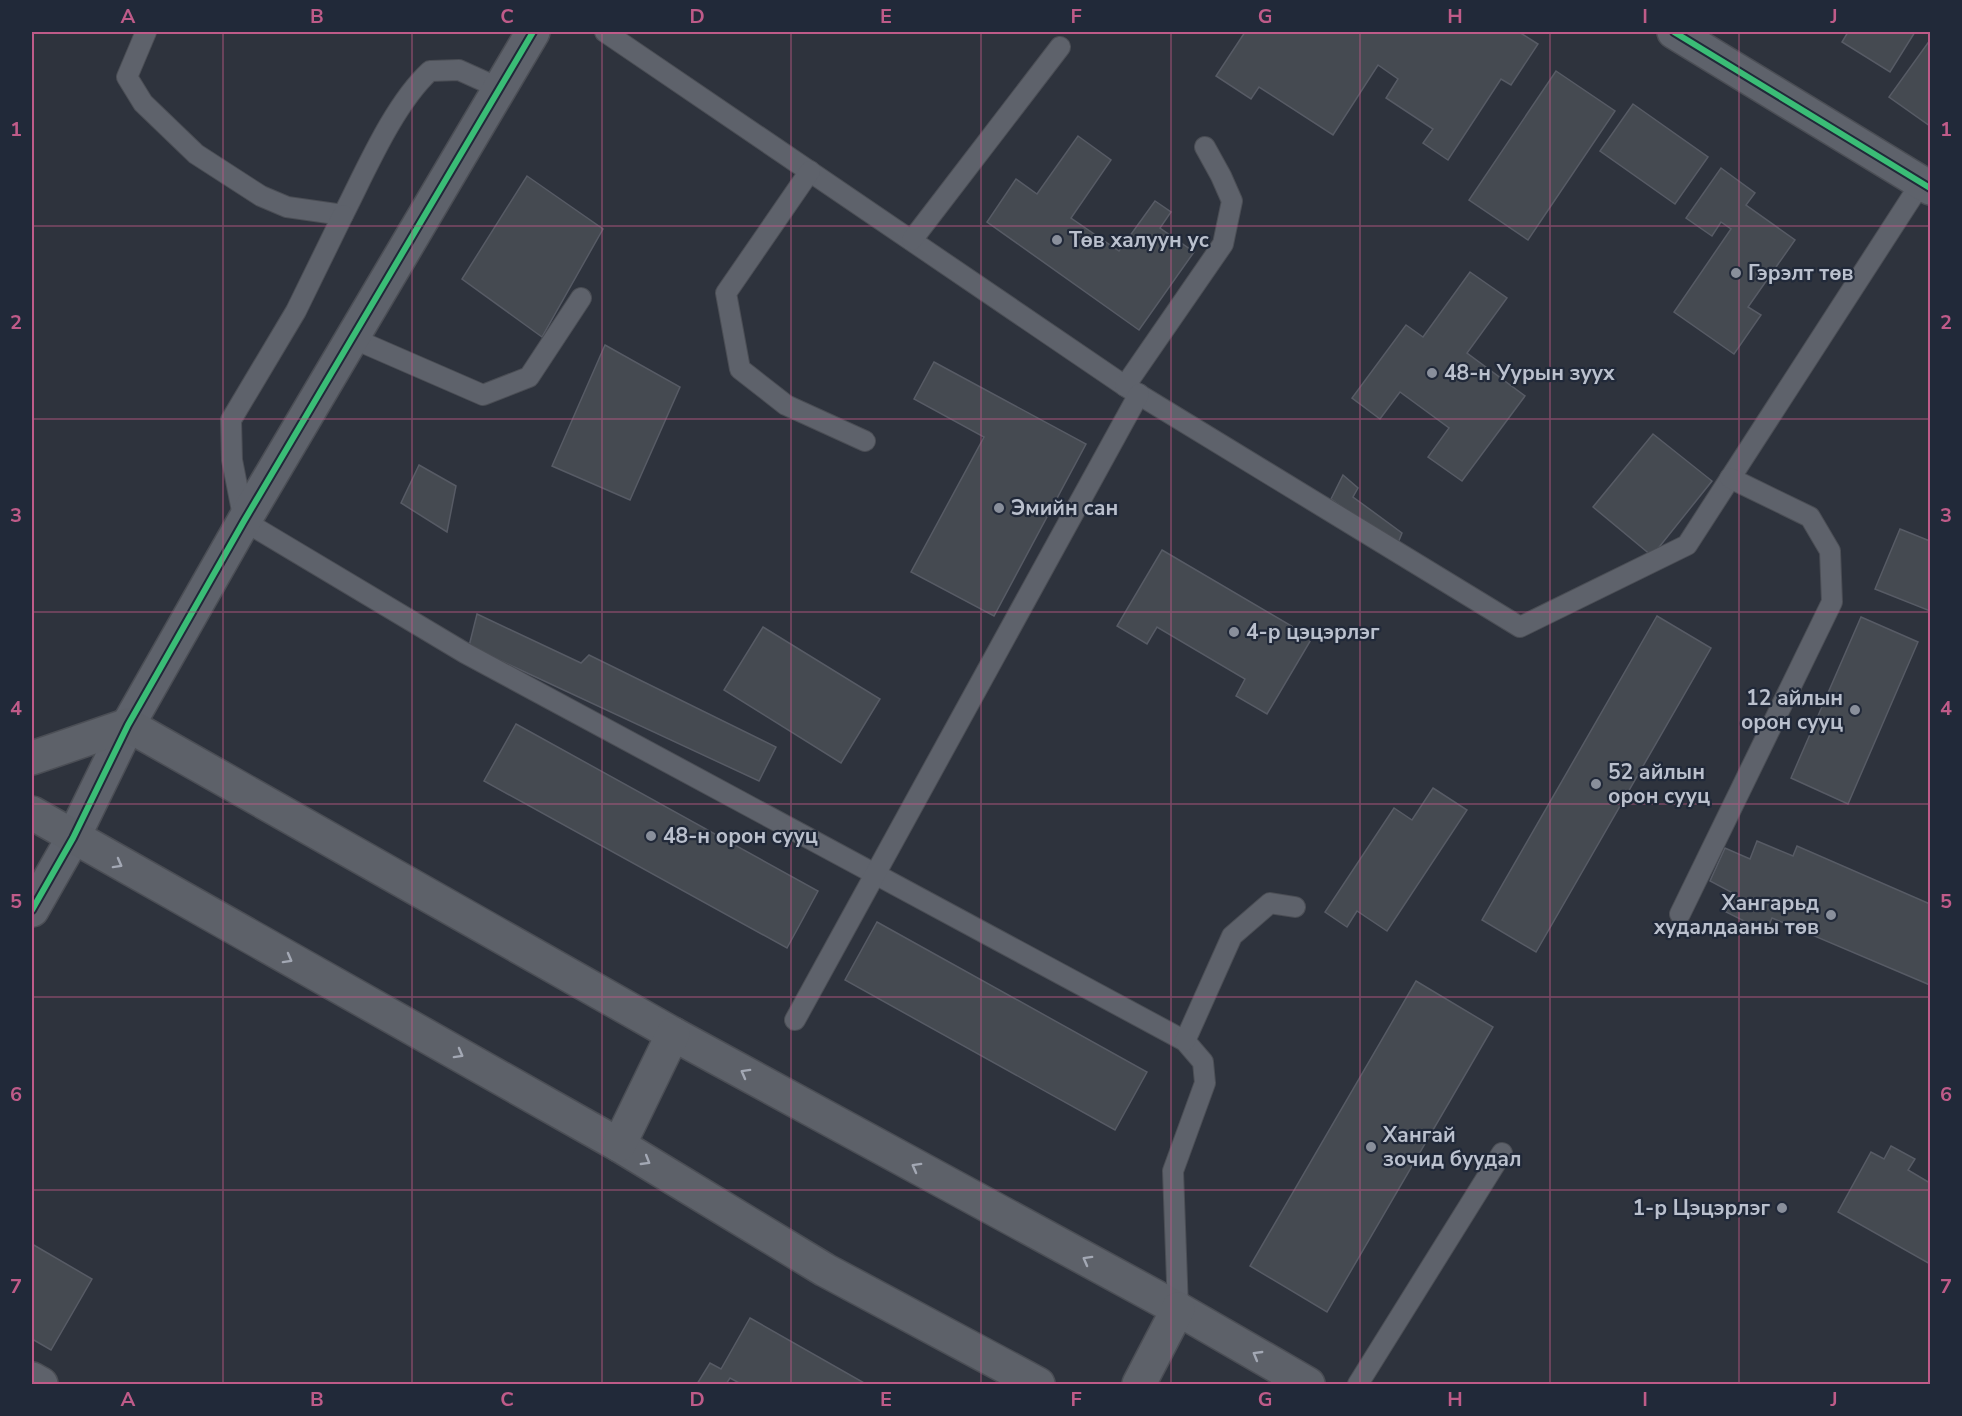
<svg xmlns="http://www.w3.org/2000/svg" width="1962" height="1416" viewBox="0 0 1962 1416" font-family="'Nunito Sans',sans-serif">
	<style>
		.building { fill: #454a51; stroke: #575b65; stroke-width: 1.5 }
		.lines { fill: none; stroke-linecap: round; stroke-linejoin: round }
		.service-casing { stroke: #4b4e55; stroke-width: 22 }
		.minor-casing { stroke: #4b4e55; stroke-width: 36 }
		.tertiary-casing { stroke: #4b4e55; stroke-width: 36 }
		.secondary-casing { stroke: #4b4e55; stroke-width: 36 }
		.service { stroke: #5e626b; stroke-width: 20 }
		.minor { stroke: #5e626b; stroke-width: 33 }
		.tertiary { stroke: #5e626b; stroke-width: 33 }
		.secondary { stroke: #5d6169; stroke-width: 33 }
		.cycleway-casing { stroke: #212939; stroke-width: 10 }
		.cycleway { stroke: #3abd76; stroke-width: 6 }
		.oneway { stroke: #a3a8b4 }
		.grid { fill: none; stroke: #bf5b89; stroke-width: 1.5; stroke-opacity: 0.55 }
		.poi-dot { fill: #898f9b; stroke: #212939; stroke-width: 2 }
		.labels { text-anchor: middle; stroke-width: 4.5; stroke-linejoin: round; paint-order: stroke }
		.poi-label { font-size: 21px; font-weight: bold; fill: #bac0cd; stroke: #212939; text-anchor: start }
		.neatline { fill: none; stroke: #bf5b89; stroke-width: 2 }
		.grid-label { font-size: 20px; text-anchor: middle; font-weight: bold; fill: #bf5b89 }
	</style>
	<rect width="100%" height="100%" fill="#2e333d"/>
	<!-- building -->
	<g class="building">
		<path d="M1245,32h274l19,12 -27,41 -10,-6 -53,81 -25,-17 10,-14 -47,-31 12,-19 -20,-14 -45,70 -74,-48 -8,12 -35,-23z"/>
		<path d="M1848,32h67l-25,40 -48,-30z"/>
		<path d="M1930,40v86l-41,-29z"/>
		<path d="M1556,71l59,40 -87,129 -59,-40z"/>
		<path d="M1633,104l75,53 -33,47 -75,-53z"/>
		<path d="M1078,136l33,24 -40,58 48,33 36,-50 16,11 -11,16 34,24 -55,78 -152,-108 29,-43 21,15z"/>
		<path d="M1721,168l34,25 -9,12 49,35 -47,67 13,8 -27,39 -60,-42 57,-83 -10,-7 -9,14 -26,-18z"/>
		<path d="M527,176l76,53 -61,108 -80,-58z"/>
		<path d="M1470,272l37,26 -40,55 58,43 -63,85 -34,-24 21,-29 -49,-36 -20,27 -28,-21 54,-73 17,12z"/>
		<path d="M605,345l75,42 -50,113 -78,-34z"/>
		<path d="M934,362l152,82 -92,172 -83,-44 73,-135 -70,-38z"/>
		<path d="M1653,434l59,47 -60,75 -59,-49z"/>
		<path d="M419,465l37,21 -9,46 -46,-29z"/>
		<path d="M1343,475l15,13 -5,9 49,36 -4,10 -38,-23 -29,-21z"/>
		<path d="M1900,529l30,12v70l-55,-22z"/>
		<path d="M1162,550l150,88 -45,76 -31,-18 9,-17 -88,-52 -10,17 -30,-18z"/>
		<path d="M477,614l104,49 8,-8 187,92 -17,34 -290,-135z"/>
		<path d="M1657,616l54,32 -175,304 -54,-32z"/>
		<path d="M1861,617l57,25 -70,162 -57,-26z"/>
		<path d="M763,627l117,72 -39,64 -117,-73z"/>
		<path d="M516,724l302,167 -31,57 -303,-167z"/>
		<path d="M1433,788l34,22 -80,121 -30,-20 -10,16 -22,-15 69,-104 18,12z"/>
		<path d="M1757,841l36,15 4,-10 133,58v81l-158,-67 -6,14 -40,-20 7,-19 -23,-12 15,-33 25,11z"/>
		<path d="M877,922l270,150 -32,58 -270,-150z"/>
		<path d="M1416,981l77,46 -166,285 -77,-46z"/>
		<path d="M1891,1146l24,13 -7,11 22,13v81l-92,-52 33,-60 13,7z"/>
		<path d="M32,1244l60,35 -41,71 -19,-11z"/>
		<path d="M750,1318l116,66h-125l-11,-6 -4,6h-29l13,-21 11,6z"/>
	</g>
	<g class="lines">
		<!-- service casing -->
		<g class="service-casing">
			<g id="service">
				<path d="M146,32l-19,45 16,26 53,51 65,42 26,11 56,8c23,-45 51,-111 87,-144l29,-1 40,18"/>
				<path d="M605,32l520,354 395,241 167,-82 234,-362"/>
				<path d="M810,171l-84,122 14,76 46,36 79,36"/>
				<path d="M343,215l-47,96 -65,109 1,40 12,61 221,132 720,388 18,21 2,21 -32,88 5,138"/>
				<path d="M912,240l148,-193"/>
				<path d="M352,338l131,57 46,-18 52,-79"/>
				<path d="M1125,386l98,-142 9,-43 -11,-25 -16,-29"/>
				<path d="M1680,914l152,-312 -2,-51 -20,-34 -80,-39"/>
				<path d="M795,1020l344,-626"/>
				<path d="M1185,1041l47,-105 38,-33 25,4"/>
				<path d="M1358,1384l144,-231"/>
			</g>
		</g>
		<!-- minor casing -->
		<g class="minor-casing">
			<g id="minor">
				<path d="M1674,32l256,156"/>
				<path d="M32,910l41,-72"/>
				<path d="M32,1379l9,5"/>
			</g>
		</g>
		<!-- tertiary casing -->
		<g class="tertiary-casing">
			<path id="tertiary" d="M73,838l55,-113 116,-204 289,-489"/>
		</g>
		<!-- secondary casing -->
		<g class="secondary-casing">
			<g id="secondary">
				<path d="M32,758l96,-33 545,309 505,275 130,75"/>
				<path d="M32,813l587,332 206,125 213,114"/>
				<path d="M619,1145l54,-111"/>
				<path d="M1139,1384l39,-75"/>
			</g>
		</g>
		<!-- service -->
		<use href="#service" class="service"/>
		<!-- minor -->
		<use href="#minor" class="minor"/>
		<!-- tertiary -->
		<use href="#tertiary" class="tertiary"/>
		<!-- secondary -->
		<use href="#secondary" class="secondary"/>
		<!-- cycleway casing -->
		<g class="cycleway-casing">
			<g id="cycleway">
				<path d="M1674,32l256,156"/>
				<path d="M32,910l41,-72 55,-113 116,-204 289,-489"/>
			</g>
		</g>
		<!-- cycleway -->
		<use href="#cycleway" class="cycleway"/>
	</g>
	<!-- one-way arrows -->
	<defs><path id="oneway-chevron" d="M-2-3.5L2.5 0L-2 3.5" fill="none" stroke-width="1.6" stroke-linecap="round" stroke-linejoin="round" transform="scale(1.5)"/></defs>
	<g class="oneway">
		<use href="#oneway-chevron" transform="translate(118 864) rotate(29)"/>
		<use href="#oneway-chevron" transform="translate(288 959) rotate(29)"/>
		<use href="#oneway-chevron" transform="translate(459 1054) rotate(29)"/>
		<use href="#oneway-chevron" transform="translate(745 1073) rotate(-151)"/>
		<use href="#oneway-chevron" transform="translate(646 1161) rotate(31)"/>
		<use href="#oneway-chevron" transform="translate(916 1167) rotate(-151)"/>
		<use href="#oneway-chevron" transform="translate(1087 1260) rotate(-151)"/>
		<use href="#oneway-chevron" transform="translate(1257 1355) rotate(-150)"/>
	</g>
	<!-- grid -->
	<path class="grid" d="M223,32v1352M412,32v1352M602,32v1352M791,32v1352M981,32v1352M1171,32v1352M1360,32v1352M1550,32v1352M1739,32v1352M32,226h1898M32,419h1898M32,612h1898M32,804h1898M32,997h1898M32,1190h1898"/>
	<!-- markers -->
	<g class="poi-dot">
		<circle cx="1057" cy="240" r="6"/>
		<circle cx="1736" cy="273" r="6"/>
		<circle cx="1432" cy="373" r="6"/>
		<circle cx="999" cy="508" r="6"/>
		<circle cx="1234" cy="632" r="6"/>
		<circle cx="1855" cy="710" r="6"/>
		<circle cx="1596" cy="784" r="6"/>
		<circle cx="651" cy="836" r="6"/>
		<circle cx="1831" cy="915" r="6"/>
		<circle cx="1371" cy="1147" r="6"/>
		<circle cx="1782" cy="1208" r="6"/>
	</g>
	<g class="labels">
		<!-- poi labels -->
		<g class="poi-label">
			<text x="1069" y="247">Төв халуун ус</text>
			<text x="1748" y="280">Гэрэлт төв</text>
			<text x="1444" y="380">48-н Уурын зуух</text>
			<text x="1011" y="515">Эмийн сан</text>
			<text x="1246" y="639">4-р цэцэрлэг</text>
			<text x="1843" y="705" text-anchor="end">12 айлын<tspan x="1843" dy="24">орон сууц</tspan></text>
			<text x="1608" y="779">52 айлын<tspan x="1608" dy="24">орон сууц</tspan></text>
			<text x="663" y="843">48-н орон сууц</text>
			<text x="1819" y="910" text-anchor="end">Хангарьд<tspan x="1819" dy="24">худалдааны төв</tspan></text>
			<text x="1383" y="1142">Хангай<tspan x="1383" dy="24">зочид буудал</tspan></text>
			<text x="1770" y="1215" text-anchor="end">1-р Цэцэрлэг</text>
		</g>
	</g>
	<!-- border -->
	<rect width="1962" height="1416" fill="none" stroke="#212939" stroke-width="66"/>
	<rect x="33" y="33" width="1896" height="1350" class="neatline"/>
	<g class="grid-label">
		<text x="128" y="23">A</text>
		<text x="317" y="23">B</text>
		<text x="507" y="23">C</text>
		<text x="697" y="23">D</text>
		<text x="886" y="23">E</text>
		<text x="1076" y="23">F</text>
		<text x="1265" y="23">G</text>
		<text x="1455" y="23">H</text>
		<text x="1645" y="23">I</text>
		<text x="1834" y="23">J</text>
		<text x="16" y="136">1</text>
		<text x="1946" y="136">1</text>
		<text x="16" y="329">2</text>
		<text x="1946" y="329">2</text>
		<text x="16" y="522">3</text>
		<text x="1946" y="522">3</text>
		<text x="16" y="715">4</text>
		<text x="1946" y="715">4</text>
		<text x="16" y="908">5</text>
		<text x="1946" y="908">5</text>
		<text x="16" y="1101">6</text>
		<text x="1946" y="1101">6</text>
		<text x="16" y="1293">7</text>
		<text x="1946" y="1293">7</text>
		<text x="128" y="1406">A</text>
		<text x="317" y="1406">B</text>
		<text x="507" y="1406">C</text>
		<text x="697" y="1406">D</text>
		<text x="886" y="1406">E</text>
		<text x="1076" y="1406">F</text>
		<text x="1265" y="1406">G</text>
		<text x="1455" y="1406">H</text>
		<text x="1645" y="1406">I</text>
		<text x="1834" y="1406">J</text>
	</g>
</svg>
